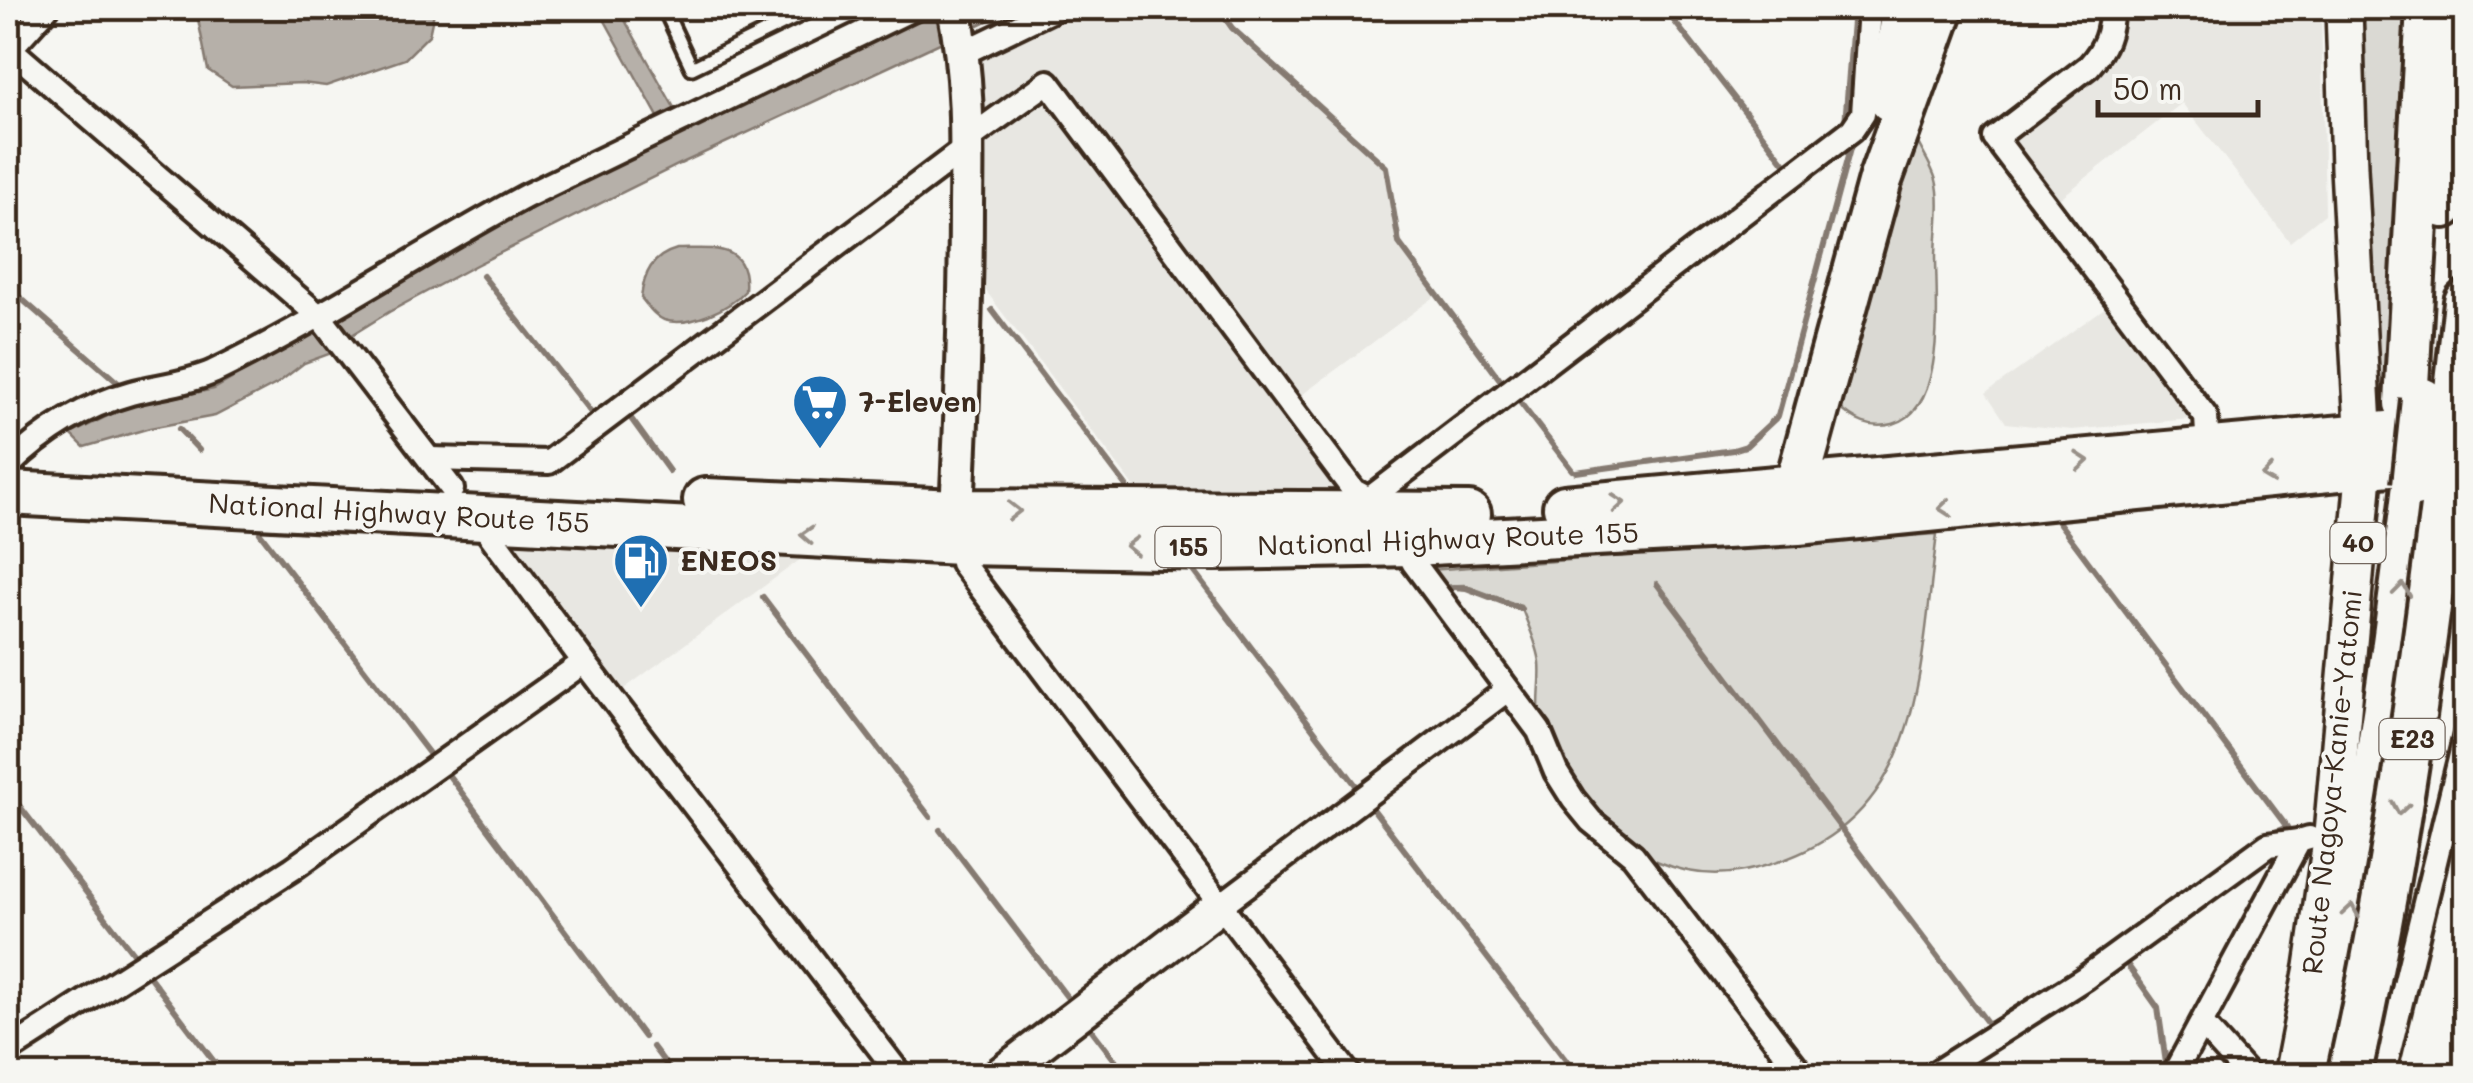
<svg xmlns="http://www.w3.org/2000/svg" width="2473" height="1083" viewBox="0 0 2473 1083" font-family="Mali,sans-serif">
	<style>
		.built { fill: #e8e7e2 }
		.green { fill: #dad9d3; stroke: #8a8278; stroke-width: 2.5 }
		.water { fill: #b6b0a9; stroke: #857a71; stroke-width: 2.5 }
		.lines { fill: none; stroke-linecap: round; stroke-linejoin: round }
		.stream { stroke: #857a71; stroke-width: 6 }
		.lane-casing { stroke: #3b2a1e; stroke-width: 19 }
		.street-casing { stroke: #3b2a1e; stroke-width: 30 }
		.secondary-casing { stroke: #3b2a1e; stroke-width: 40 }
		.primary-casing { stroke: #3b2a1e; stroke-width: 42 }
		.highway-casing { stroke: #3b2a1e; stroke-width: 50 }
		.lane { stroke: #f6f6f2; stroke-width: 11 }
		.street { stroke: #f6f6f2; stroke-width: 22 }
		.secondary { stroke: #f6f6f2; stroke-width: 32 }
		.primary { stroke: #f6f6f2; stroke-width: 35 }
		.highway { stroke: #f6f6f2; stroke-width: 42 }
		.highway-bridge-casing { stroke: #3b2a1e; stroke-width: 50; stroke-linecap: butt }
		.highway-bridge { stroke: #f6f6f2; stroke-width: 42 }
		.oneway { stroke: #989088 }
		.labels { text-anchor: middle; stroke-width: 8; stroke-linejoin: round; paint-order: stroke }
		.shield { fill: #f6f6f2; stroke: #73675e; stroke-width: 2.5 }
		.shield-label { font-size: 25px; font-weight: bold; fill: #3b2a1e }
		.poi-label { font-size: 28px; font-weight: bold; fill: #3b2a1e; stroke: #f6f6f2; text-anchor: start }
		.street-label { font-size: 28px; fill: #3b2a1e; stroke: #f6f6f2 }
	</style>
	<rect width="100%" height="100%" fill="#f6f6f2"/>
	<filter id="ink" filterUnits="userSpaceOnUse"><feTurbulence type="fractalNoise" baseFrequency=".01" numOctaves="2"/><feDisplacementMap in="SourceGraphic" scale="20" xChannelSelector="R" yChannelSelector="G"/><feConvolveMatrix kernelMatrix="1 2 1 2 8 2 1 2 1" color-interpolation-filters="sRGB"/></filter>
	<g filter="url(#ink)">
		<!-- built -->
		<g class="built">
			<path d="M1084,8h129l17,23 154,138 13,74 40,52 -138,102 -250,-328 -66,47 -4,-57z"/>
			<path d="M2117,8h204l4,206 -35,28 -108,-139 -132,103 -48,-69 90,-67z"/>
			<path d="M1045,97l301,398 -207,-2 -153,-202v-152z"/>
			<path d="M2113,302l88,116 -129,12 -66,-7 -20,-30z"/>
			<path d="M499,539l306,17 -188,138z"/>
		</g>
		<!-- green -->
		<g class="green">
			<path d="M2361,8h54l-20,395 -11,-6 -8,-14 -7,-80z"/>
			<path d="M1916,139c6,13 16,27 20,41 6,22 0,54 0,77 0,44 11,153 -43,167 -22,6 -39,-3 -55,-18l56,-223z"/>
			<path d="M1937,534c-19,149 -13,299 -193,337 -60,12 -115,-16 -155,-60 -9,-11 -45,-74 -48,-87 -5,-18 1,-41 -1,-61 -2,-19 -13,-39 -19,-57l-57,-21 -26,1 -9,-16z"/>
		</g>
		<!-- water -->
		<g class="water">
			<path d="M203,8h232l-6,27 -24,24 -79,27 -24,-3 -70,3 -24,-16 -10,-51z"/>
			<path d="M598,8h20l58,103 16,16 249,-119h74l-335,156 -204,101 -87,47 -37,23 -23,19 -25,9 -26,20 -63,33 -65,12 -66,19 -13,-13 55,-27 88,-18 275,-159 176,-89 -3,-17z"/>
			<path d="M677,249c36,0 72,-7 68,42 -16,18 -56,37 -81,29 -10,-4 -16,-14 -23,-22 3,-25 11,-42 36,-49z"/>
		</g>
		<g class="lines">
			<!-- stream -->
			<g class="stream">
				<path d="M1218,8l14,20 154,139 13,76 102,138"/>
				<path d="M1664,8l123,158"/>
				<path d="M1845,124l9,-116"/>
				<path d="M483,276l113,143"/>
				<path d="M8,287l116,101"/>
				<path d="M992,310l134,176"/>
				<path d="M1519,401l53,69"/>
				<path d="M623,415l4,-2 42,58"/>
				<path d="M179,429l20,21"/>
				<path d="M1576,472l157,-22 13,-4 32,-30 73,-271"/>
				<path d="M2060,524l227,303 -19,8"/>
				<path d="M260,533l174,227"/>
				<path d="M1193,571l165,217"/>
				<path d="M1657,584l332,441 -81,51"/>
				<path d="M1453,587l13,1 55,21"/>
				<path d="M763,597l167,220"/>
				<path d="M444,769l200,268"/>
				<path d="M8,791l128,166"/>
				<path d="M1370,805l208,271"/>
				<path d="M940,830l130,171"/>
				<path d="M2124,960l34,48 8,55"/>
				<path d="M149,976l76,100"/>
				<path d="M1088,1025l39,51"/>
				<path d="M653,1047l22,29"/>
			</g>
			<!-- lane casing -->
			<g class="lane-casing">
				<path id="lane" d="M664,8l28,60 123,-60"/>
			</g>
			<!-- street casing -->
			<g class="street-casing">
				<g id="street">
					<path d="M2112,8c-2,25 -6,39 -23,58l-94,72 211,279 2,33"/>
					<path d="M8,47l312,270 132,172"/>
					<path d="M8,51l39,-43"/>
					<path d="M963,53l93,-45"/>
					<path d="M967,140l81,-58 306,409 15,8"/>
					<path d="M430,459l119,3 418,-315"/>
					<path d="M8,466c35,-34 76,-60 123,-73 27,-7 57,-10 82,-21 108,-52 207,-119 313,-176l388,-188"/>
					<path d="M1368,514l1,-15 483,-369 11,-16 7,-106"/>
					<path d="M477,517l107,145 317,414"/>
					<path d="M959,534l3,29 388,513"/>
					<path d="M1413,544v18l126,169 17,41 17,27 18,22 42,34 170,221"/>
					<path d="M1221,905l285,-214"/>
					<path d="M2202,1024l47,52"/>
					<path d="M8,1051l284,-182 292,-207"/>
					<path d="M1931,1076l154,-98 183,-133 31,-4"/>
					<path d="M2173,1076l126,-235 10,-3"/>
					<path d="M2383,1076l83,-342"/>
				</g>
			</g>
			<!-- secondary casing -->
			<g class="secondary-casing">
				<g id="secondary">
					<path d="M954,8c14,65 13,131 12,197 0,102 -4,204 -9,306"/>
					<path d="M998,1076l223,-171"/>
				</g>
			</g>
			<!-- primary casing -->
			<g class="primary-casing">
				<path id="primary" d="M2292,1076l21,-109 19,-133 33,-370 -16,-296 -5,-160"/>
			</g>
			<!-- highway casing -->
			<g class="highway-casing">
				<g id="highway">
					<path d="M1891,100l13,-92"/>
					<path d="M2444,206l21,-198"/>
					<path d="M2455,399l11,-97"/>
					<path d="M2406,403l22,-395"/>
					<path d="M8,493l952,50 255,5 198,-4 385,-21 652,-65"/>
					<path d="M705,500l252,11 512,3"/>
					<path d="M1565,507l890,-80"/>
					<path d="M1798,515l-2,-28 84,-307 62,-172"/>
					<path d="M2319,1076c42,-195 72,-393 95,-591"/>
				</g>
			</g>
			<!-- lane -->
			<use href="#lane" class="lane"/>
			<!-- street -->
			<use href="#street" class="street"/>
			<!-- secondary -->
			<use href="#secondary" class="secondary"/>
			<!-- primary -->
			<use href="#primary" class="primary"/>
			<!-- highway -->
			<use href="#highway" class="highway"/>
			<!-- highway-bridge casing -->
			<g class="highway-bridge-casing">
				<g id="highway-bridge">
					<path d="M2414,485l9,-85"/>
					<path d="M2349,1076c50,-224 79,-450 106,-677"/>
				</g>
			</g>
			<!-- highway-bridge -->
			<use href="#highway-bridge" class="highway-bridge"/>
		</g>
		<!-- one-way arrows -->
		<defs><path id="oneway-chevron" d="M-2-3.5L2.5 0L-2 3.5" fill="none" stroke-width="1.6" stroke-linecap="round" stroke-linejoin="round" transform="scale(2.5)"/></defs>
		<g class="oneway">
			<use href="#oneway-chevron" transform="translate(2082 461) rotate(-5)"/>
			<use href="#oneway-chevron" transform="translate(2268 475) rotate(173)"/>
			<use href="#oneway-chevron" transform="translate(1618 503) rotate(-5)"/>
			<use href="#oneway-chevron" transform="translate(1945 508) rotate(174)"/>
			<use href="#oneway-chevron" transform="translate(1014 511)"/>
			<use href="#oneway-chevron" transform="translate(807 535) rotate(-177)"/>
			<use href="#oneway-chevron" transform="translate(1132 546) rotate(-179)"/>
			<use href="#oneway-chevron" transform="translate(2402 590) rotate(-83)"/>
			<use href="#oneway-chevron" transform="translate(2400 808) rotate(100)"/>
			<use href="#oneway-chevron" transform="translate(2351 911) rotate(-80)"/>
		</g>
	</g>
	<!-- icons -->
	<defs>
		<g id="supermarket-pin" transform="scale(2.875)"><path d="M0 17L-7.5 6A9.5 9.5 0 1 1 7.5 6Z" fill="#1f6fb2" stroke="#f6f6f2"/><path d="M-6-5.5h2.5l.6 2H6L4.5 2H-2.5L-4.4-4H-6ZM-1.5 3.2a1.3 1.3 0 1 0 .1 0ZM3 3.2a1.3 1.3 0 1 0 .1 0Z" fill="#fff"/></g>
		<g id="fuel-pin" transform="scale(2.875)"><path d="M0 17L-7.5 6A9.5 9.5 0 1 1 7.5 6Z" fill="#1f6fb2" stroke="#f6f6f2"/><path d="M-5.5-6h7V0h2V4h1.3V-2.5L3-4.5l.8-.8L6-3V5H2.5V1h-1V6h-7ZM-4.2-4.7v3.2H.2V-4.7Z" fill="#fff"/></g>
	</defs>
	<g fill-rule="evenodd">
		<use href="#supermarket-pin" x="820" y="402"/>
		<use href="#fuel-pin" x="641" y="561"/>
	</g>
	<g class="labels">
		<!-- shield labels -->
		<g class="shield">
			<rect x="2330.5" y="523" width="55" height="40" rx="8"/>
			<rect x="1155.5" y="527" width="65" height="40" rx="8"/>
			<rect x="2379.5" y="719" width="65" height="40" rx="8"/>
		</g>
		<g class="shield-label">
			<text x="2358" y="552">40</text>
			<text x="1188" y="556">155</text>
			<text x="2412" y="748">E23</text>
		</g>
		<!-- poi labels -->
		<g class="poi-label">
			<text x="859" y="412">7-Eleven</text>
			<text x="680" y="571">ENEOS</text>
		</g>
		<!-- street labels -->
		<g class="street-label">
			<text transform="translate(399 513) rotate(3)" y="10">National Highway Route 155</text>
			<text transform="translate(1448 539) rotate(-2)" y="10">National Highway Route 155</text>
			<text transform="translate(2332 782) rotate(-84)" y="10">Route Nagoya-Kanie-Yatomi</text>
		</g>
	</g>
	<!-- margin -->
	<rect width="2473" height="1083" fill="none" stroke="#f6f6f2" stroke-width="40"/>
	<rect x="20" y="20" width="2433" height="1043" fill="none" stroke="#3b2a1e" stroke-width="4" filter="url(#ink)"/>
	<!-- scale -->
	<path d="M2098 100v15h160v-15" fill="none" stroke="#3b2a1e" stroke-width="5"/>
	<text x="2113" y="100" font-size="30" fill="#3b2a1e" stroke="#f6f6f2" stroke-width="8" paint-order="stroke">50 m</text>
</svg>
